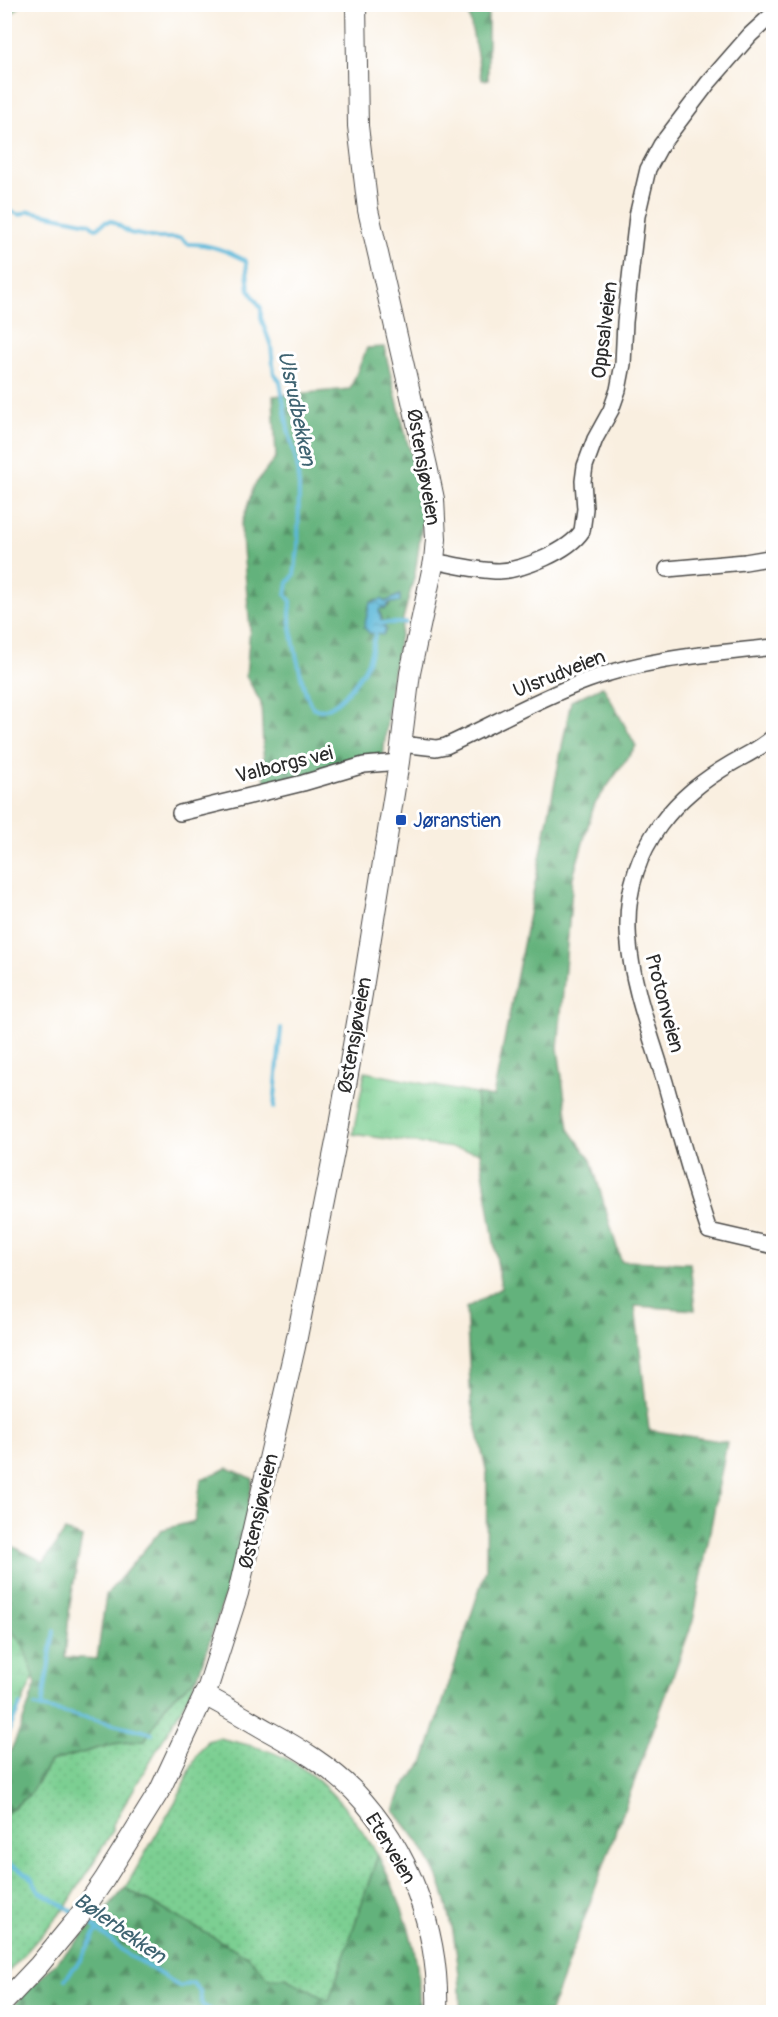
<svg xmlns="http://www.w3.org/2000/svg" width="778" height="2017" viewBox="0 0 778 2017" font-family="Pangolin,sans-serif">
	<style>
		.grass { fill: url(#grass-dots); stroke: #537d5e; stroke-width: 1.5 }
		.forest { fill: url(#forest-firs); stroke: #486e54; stroke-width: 1.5; fill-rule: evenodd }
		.wetland { fill: url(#wetland-marsh); stroke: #537d5e; stroke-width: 1.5 }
		.park { fill: url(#park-tufts); stroke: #537d5e; stroke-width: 1.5 }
		.water { fill: url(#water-ripples); stroke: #437282; stroke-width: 1.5 }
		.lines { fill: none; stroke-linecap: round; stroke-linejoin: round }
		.stream { stroke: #5bb8d9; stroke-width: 4 }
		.minor-casing { stroke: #4a4846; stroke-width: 18 }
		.major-casing { stroke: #4a4846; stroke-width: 22 }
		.minor { stroke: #fff; stroke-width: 15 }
		.major { stroke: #fff; stroke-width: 20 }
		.transit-dot { fill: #1a4fb4; stroke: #fff; stroke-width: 2 }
		.labels { text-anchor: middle; stroke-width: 6; stroke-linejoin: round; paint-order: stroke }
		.street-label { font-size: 20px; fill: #2b2b2b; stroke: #fff }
		.transit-label { font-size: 20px; fill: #164399; stroke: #fff; text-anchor: start }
		.water-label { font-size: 21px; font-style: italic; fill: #3e6371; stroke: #fff }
	</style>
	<defs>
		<pattern id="grass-dots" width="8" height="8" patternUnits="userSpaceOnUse" patternTransform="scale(1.5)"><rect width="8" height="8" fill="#7bcf92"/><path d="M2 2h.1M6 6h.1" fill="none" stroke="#6ab27e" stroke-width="1.8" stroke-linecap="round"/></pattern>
		<pattern id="forest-firs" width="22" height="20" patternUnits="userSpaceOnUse" patternTransform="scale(1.5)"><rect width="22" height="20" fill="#64b27c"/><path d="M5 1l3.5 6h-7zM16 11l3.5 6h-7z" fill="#539166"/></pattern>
		<pattern id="wetland-marsh" width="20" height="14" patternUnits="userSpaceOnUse" patternTransform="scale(1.5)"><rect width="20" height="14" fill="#7bcf92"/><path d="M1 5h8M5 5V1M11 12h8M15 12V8" fill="none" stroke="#6ab27e"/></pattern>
		<pattern id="park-tufts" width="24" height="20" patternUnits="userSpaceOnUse" patternTransform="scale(1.5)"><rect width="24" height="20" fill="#7bcf92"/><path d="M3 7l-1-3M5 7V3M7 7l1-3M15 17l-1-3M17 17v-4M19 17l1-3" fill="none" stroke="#6ab27e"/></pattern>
		<pattern id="water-ripples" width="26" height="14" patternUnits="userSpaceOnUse" patternTransform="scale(1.5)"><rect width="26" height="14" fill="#5bb8d9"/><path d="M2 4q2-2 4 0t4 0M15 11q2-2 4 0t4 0" fill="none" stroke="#4b96b0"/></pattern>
	</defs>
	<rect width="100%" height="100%" fill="#fff"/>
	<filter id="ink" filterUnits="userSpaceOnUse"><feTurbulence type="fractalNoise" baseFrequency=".0167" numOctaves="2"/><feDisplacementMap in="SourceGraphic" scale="12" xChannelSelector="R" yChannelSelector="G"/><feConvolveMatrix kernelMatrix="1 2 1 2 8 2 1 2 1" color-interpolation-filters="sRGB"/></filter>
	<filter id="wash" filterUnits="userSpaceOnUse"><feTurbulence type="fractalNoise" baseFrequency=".008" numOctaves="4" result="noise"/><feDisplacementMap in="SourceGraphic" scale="24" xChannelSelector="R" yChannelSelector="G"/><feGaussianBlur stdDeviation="1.35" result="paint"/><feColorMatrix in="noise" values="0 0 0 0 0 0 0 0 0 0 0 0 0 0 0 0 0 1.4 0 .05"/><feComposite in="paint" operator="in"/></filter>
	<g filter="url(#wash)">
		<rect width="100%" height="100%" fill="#f9efe0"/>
		<!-- grass -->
		<g class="grass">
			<path d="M198,1676l-17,33 -68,115v6l-47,77 -61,69v-161l24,-20 21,-33 63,-18 32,-4 22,-37z"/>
			<path d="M219,1738c25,6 53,11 75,25 36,22 62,56 84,92l-49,147 -43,-24 -17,1 -20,-22 -124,-69 52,-89 19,-42 11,-16z"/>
		</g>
		<!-- forest -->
		<g class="forest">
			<path d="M467,5h21v75l-6,-1z"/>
			<path d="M384,347l23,94 14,43 4,19 -10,71 -12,45 -12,65 -8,74 -118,32 -4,-87 -15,-27 4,-48 -9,-102 13,-40 22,-29 -3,-61 77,-7 17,-41zM400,595c-6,4 -11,11 -15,14l-4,-1 -2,2 7,20 -16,-27 4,-3 11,2z"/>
			<path d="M603,686l33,60 -42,59 -21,72 -15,171 11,81 22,31 30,101 69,2 5,47 -60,-4 14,124 78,12 -34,179 -143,391h-90c2,-36 -7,-92 -19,-127 -10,-28 -29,-52 -47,-74l7,-20 23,-30 62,-192 1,-96 -16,-71 -5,-94 35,-20 -21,-136 -4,-58 17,3 78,-396z"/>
			<path d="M228,1468l25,11 -14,74 -41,123 -31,27 -22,37 -32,4 -63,18 -21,33 -22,17 -2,-1v-48l14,-31 17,-48 -13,-39 -12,-15 -6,-1 -1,-93 4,8 36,18 21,-31 17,7 -12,66 -5,53 32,2 9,-64 55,-65 34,-9 6,-42z"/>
			<path d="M378,1855c26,53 44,97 41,157h-412l91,-92 27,-32 124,69 20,22 17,-1 43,23z"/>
		</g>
		<!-- wetland -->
		<g class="wetland">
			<path d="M5,4h16v1l-16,16z"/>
			<path d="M5,1629l6,1 12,15 11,31 -29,66z"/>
		</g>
		<!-- park -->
		<path class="park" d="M365,1072l111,22 4,58 -127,-18z"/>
		<!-- water -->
		<path class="water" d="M400,595v7l-11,1 -4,6 -2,-2 -4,3 3,13 4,7 -3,5 -14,-2 -5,-6 6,-24 12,-4 3,3z"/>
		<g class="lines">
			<!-- stream -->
			<g class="stream">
				<path d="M4,212l3,-2 13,5 9,-4 60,12 7,6 9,-7 7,-1 18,12 27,5h24l7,6c21,-1 40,7 58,17l3,29 12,18v10l10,28 3,28 6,7 8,48 9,36 2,23 -1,61 -4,26 -6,8 -2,12 5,6c0,4 -1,9 -1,14 0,14 14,85 23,92 17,14 47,-29 53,-41 5,-10 7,-21 9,-31"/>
				<path d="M382,623h24"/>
				<path d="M274,1108l7,-80"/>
				<path d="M35,1706l117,27"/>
				<path d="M42,1708l12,-77"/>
				<path d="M4,1742l16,-37"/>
				<path d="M4,1862l25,13 10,16 36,22"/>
				<path d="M84,1918l45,38 11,5 40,26 13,-4 7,9 2,13 11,7"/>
				<path d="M65,1979l16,-20 17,-30"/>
			</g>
		</g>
	</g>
	<g filter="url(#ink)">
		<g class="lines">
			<!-- minor casing -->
			<g class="minor-casing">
				<g id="minor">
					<path d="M434,561c21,4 44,10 65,10 24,-1 70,-20 83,-40l3,-22 -2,-28 2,-15 10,-27 16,-29 7,-20 5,-26 2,-42 12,-106 11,-47 13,-24 47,-62 42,-48 24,-22"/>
					<path d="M667,569l78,-7 29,-5"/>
					<path d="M774,736c-12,12 -28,19 -42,27 -29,17 -52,35 -72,62 -61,83 -21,171 5,257 14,50 27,99 44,149l65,15"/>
					<path d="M401,744l35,4 10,-2c48,-22 93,-48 142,-66 59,-22 124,-26 186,-33"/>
					<path d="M180,813l123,-30 61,-18 35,-3"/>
				</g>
			</g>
			<!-- major casing -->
			<g class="major-casing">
				<g id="major">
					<path d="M204,1695c22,11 43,24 64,36 31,17 61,35 86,60 56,58 86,142 83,221"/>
					<path d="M4,2002l35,-37 38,-46 27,-39 56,-90 48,-103 30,-94 57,-246 42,-210 25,-143 37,-232 11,-89 24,-112 2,-22 -2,-40 -7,-33 -59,-256 -10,-84 -2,-122"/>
				</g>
			</g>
			<!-- minor -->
			<use href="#minor" class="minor"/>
			<!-- major -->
			<use href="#major" class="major"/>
		</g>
	</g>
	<!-- markers -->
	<rect class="transit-dot" x="395" y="814" width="12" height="12" rx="3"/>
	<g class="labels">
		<!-- street labels -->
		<g class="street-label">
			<text transform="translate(604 330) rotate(-83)" y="7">Oppsalveien</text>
			<text transform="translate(424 467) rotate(80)" y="7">Østensjøveien</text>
			<text transform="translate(559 673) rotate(-22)" y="7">Ulsrudveien</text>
			<text transform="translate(284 764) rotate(-14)" y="7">Valborgs vei</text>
			<text transform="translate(665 1003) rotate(75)" y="7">Protonveien</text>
			<text transform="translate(354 1035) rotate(-80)" y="7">Østensjøveien</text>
			<text transform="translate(258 1511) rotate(-77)" y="7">Østensjøveien</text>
			<text transform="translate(391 1848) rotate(59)" y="7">Eterveien</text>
		</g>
		<!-- transit labels -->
		<g class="transit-label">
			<text x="413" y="827">Jøranstien</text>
		</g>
		<!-- water labels -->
		<g class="water-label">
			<text transform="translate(297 408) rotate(78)" y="7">Ulsrudbekken</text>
			<text transform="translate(120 1928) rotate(35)" y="7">Bølerbekken</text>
		</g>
	</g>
	<!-- margin -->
	<rect width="778" height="2017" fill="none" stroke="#fff" stroke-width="24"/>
</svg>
